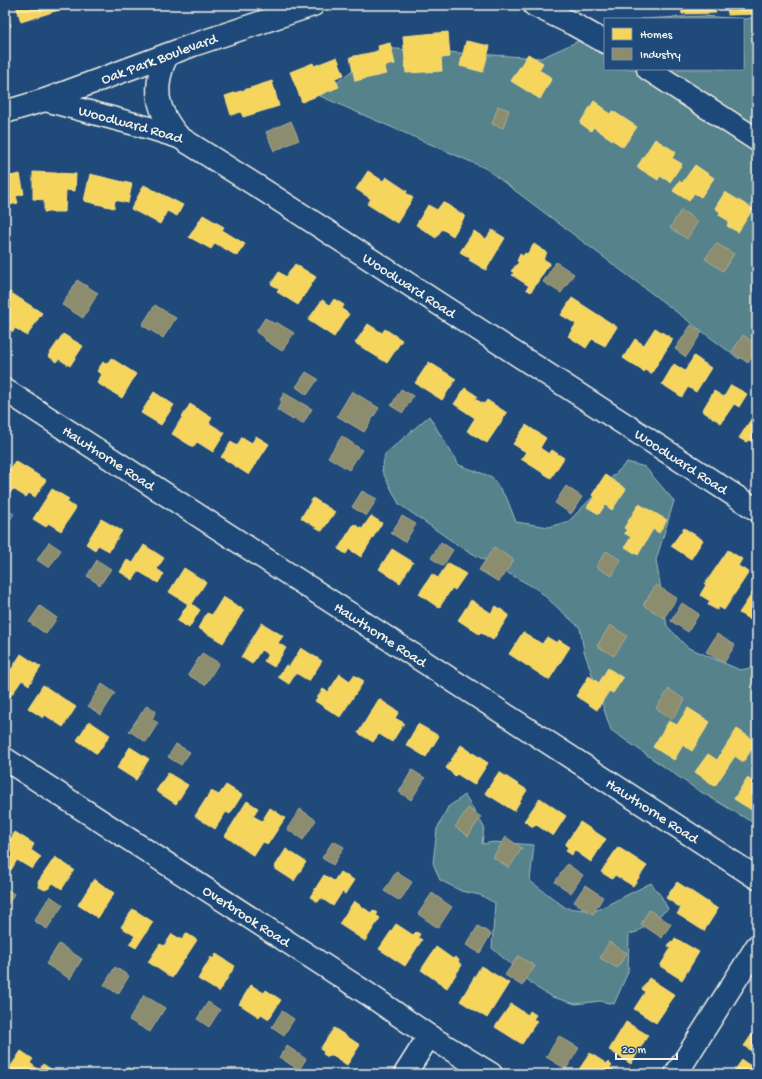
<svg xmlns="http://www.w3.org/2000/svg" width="762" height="1079" viewBox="0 0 762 1079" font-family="'Gochi Hand',sans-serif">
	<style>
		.green { fill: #55828b; stroke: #a4baba }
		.water { fill: #41759e; stroke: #89a7bc }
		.homes { fill: #f6d55c; stroke: #f5dd86 }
		.industry { fill: #8c8c6e; stroke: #abaa93 }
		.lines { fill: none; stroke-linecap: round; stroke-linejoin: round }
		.minor-casing { stroke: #f4f1e8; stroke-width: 25 }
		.minor { stroke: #1f4a7a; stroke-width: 22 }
		.labels { text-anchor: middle; stroke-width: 4; stroke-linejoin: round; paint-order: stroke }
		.street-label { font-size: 15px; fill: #f4f1e8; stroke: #1f4a7a }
	</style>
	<rect width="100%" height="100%" fill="#1f4a7a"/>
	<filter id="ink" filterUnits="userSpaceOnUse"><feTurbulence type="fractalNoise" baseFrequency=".025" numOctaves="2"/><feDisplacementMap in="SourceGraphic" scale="8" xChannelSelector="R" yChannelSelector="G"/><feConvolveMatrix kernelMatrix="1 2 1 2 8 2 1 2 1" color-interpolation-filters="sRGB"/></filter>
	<g filter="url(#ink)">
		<!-- green -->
		<g class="green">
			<path d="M703,16l38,3h-101z"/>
			<path d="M757,16v322l-18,21 -254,-191 -165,-72 60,-48 161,10 64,-29v40h138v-50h4z"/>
			<path d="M429,416l30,49 33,12 15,22 9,23 33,5 20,-6 58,-59 18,5 29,34 -18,59 11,66 20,21 53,23 17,-3v158l-61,-36 -85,-59 -27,-79 -4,-23 -43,-39 -78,-43 -60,-42 -17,-33 3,-17z"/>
			<path d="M465,795l19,32 -2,17 12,-2 40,3 -4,36 36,27 29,3 56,-28 10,13 7,13 -31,23 -8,2 -1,38 -14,32 -14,-3 -24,3 -24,-7 -15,-9 -45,-40 3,-45 -15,-8 -19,-4 -21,-11 -7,-17 4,-34 11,-22z"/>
		</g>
		<!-- water -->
		<path class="water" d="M5,509l9,5 -9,13z"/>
		<!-- homes -->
		<g class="homes">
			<path d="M16,5h48l1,3 -44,14z"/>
			<path d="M681,5h34l1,8 -34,1z"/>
			<path d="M727,5h30v9l-29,1z"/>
			<path d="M5,7l6,19 -6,2z"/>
			<path d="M448,32l2,25 -9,1 1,13 -36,2 -3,-37z"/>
			<path d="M466,41l24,5 -7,26 -23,-6z"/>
			<path d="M390,43l5,21 -11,2 2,8 -31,7 -5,-24 29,-6 -1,-5z"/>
			<path d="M528,54l15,9 -4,7 13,8 -12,21 -29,-18z"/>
			<path d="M337,57l7,18 -9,3 4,9 -37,15 -12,-30 23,-9 1,3z"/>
			<path d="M272,81l7,25 -36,11 -2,-5 -10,3 -6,-19z"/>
			<path d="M594,101l11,8 -1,1 6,4 3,-3 24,16 -14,20 -30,-20 -2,4 -11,-8z"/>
			<path d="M655,139l21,13 -4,6 10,6 -12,18 -10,-6 -2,4 -21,-13z"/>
			<path d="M695,165l19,13 -13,19 -7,-4 -5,8 -16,-10 6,-10 3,2z"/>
			<path d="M368,171l15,10 3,-4 21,14 -1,2 7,5 -16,25 -30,-19 4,-5 -15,-10z"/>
			<path d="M33,172l43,2 -1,17 -9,-1 -1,22h-21v-12l-11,-1z"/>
			<path d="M20,174l4,20 -8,2 2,7 -13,3v-29z"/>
			<path d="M90,174l42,10 -4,19 -13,-3 -1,8 -30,-7z"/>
			<path d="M144,185l39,20 -6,11 -10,-5 -7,13 -29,-15z"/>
			<path d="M725,192l28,17 -15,23 -11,-6 2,-5 -10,-6 1,-3 -5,-4z"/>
			<path d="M443,202l22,14 -12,20 -11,-7 -6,9 -20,-13 12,-20 9,5z"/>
			<path d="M203,215l21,12 -2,3 23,14 -8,12 -22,-13 -4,6 -22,-12z"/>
			<path d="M492,230l13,8 -19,32 -17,-10 2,-1 -11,-7 14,-21 12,8z"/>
			<path d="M534,244l13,9 -4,6 7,4 -19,29 -5,-3 3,-3 -17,-11 2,-2 -3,-2 8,-9 -2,-1 3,-7 3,2 2,-3 2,1z"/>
			<path d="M295,264l21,13 -18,28 -21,-13 2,-3 -8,-5 8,-12 7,5z"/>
			<path d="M5,289l37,24 -15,23 -12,-8 -2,4 -8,-6 1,-4 -1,-1z"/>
			<path d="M572,298l45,29 -12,19 -13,-7 -6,9 -18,-12 8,-12 -15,-9z"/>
			<path d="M334,299l10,6 -2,4 7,5 -15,23 -26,-17 14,-20 8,5z"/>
			<path d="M368,324l14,9 3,-4 17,11 -15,23 -32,-20z"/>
			<path d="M655,328l18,11 -22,35 -6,-4 -1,2 -21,-14 12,-19 9,6z"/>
			<path d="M63,334l20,12 -13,20 -11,-7 -2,3 -9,-6z"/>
			<path d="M694,356l17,12 -15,24 -8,-5 -6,10 -20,-13 12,-20 11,7z"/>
			<path d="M111,358l25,16 -14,24 -25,-15 5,-9 -5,-3 6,-9 4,2z"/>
			<path d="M429,362l27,17 -14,21 -27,-17z"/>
			<path d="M731,385l16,9 -8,13 -5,-3 -13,19 -19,-12 12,-20 10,6z"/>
			<path d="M465,388l12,8 -2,3 9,5 3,-4 20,13 -20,30 -20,-12 8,-13 -21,-14z"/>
			<path d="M154,392l20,13 -13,20 -20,-12z"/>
			<path d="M190,404l22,14 -3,5 16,10 -12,19 -16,-10 -4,5 -21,-13z"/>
			<path d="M757,410v35l-8,-5 -3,2 -7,-4z"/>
			<path d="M526,425l20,13 -6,10 9,6 3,-4 12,8 -13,20 -30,-19 5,-7 -13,-8z"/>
			<path d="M256,436l13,8 -20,31 -28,-18 10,-15 6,4 5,-9 10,6z"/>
			<path d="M15,461l31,19 -11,17 -6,-4 -3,4 -13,-8 -7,10 -1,-1v-22z"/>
			<path d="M605,475l21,14 -14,21 -7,-5 -6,9 -12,-7 7,-10 -2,-2z"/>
			<path d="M52,489l17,10 -2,3 9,6 -15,23 -13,-8 -2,4 -13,-8z"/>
			<path d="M313,498l22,14 -13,19 -21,-13z"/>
			<path d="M639,504l28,16 -8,13 -6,-4 -15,26 -13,-8 6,-10 -7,-4 3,-3 -3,-2z"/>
			<path d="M371,516l11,7 -21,34 -12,-8 -3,5 -8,-5 16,-25 8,5z"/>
			<path d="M101,519l21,12 -13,20 -11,-6 -3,5 -9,-6z"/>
			<path d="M684,528l19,12 -12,19 -20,-13z"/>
			<path d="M144,545l20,13 -7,11 7,5 -6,9 -20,-12 -5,9 -13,-8 7,-12 6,3z"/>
			<path d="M392,549l21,13 -13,21 -21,-14z"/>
			<path d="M728,550l14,9 -4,7 11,6 -25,38 -5,-3 -2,3 -9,-5 2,-4 -10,-6 6,-10 -1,-1z"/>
			<path d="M448,563l18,11 -11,16 -3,-2 -13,20 -20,-14 13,-20 6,4z"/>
			<path d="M184,568l22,14 -14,22 8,6 -11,18 -12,-7 11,-17 -19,-12z"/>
			<path d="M757,586v38l-18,-11z"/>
			<path d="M223,597l21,13 -21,33 -25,-15 9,-15 5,2z"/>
			<path d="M471,600l20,13 5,-7 13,9 -16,25 -13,-8 -1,2 -21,-14z"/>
			<path d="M262,623l21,13 -5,7 8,5 -12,19 -10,-6 4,-7 -7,-4 -9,14 -11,-7z"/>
			<path d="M523,632l19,12 5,-7 10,6 2,-3 11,7 -21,33 -40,-26z"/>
			<path d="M301,648l21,13 -13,20 -13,-8 -7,11 -11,-7 8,-12 3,2z"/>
			<path d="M21,654l20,13 -12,18 -7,-5 -12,17 -5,-3v-27l6,3z"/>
			<path d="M608,668l15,10 -10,15 -4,-2 -12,19 -21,-14 13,-20 10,7z"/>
			<path d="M340,674l10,7 4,-6 10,6 -24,36 -25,-16 8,-12 5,3z"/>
			<path d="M43,685l33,22 -13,20 -18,-12 -2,3 -15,-10z"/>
			<path d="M379,699l20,13 -4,6 9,5 -12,19 -13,-8 -6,8 -15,-9z"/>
			<path d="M688,708l22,14 -18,29 -9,-6 -9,15 -21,-13 16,-26 8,4z"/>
			<path d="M89,721l21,14 -13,19 -20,-14z"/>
			<path d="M418,724l21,12 -13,21 -20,-12z"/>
			<path d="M737,729l20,13 -14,20 -8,-6 -20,30 -20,-14 13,-18 9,6z"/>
			<path d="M461,745l27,18 -14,22 -17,-11 -2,2 -9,-8z"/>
			<path d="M130,747l19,12 -13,21 -19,-12z"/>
			<path d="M499,772l28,18 -13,21 -29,-18z"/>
			<path d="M168,773l20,12 -12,19 -20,-13z"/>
			<path d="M747,778l10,6v24l-2,4 -21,-13z"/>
			<path d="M226,785l16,10 -12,19 -4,-2 -11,17 -20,-13 16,-25 8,4z"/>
			<path d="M540,798l26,18 -13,20 -18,-12 -2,3 -9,-6z"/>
			<path d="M247,801l11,7 -5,8 9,5 8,-13 15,10 -17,26 -5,-2 -9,14 -29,-20z"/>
			<path d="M580,822l26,17 -15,23 -17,-12 -2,5 -6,-4 2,-4 -3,-2z"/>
			<path d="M15,832l19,12 -3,6 10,7 -9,12 -15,-9 -6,10 -6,-4v-19z"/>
			<path d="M618,847l29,19 -14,20 -18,-11 -3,4 -11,-7z"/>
			<path d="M286,849l20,13 -12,19 -20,-13z"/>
			<path d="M55,857l19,13 -12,19 -9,-6 -4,5 -4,2 -6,-3 -1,-5z"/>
			<path d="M340,872l14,8 -9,14 -3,-2 -9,14 -12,-8 -3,4 -8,-5 14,-22 10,6z"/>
			<path d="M94,879l20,14 -16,25 -20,-13z"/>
			<path d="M677,882l41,27 -14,22 -27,-17 4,-6 -15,-10z"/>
			<path d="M354,901l17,12 2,-3 5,3 -2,2 4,3 -15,23 -26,-17z"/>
			<path d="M133,909l20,13 -17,26 -7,-4 6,-8 -14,-9z"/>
			<path d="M396,924l17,11 3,-3 4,2 -2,3 4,3 -17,26 -26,-17z"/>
			<path d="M186,933l11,7 -25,38 -24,-16 12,-18 4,2 8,-12 10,6z"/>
			<path d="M675,938l24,14 -17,28 -22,-14 11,-18 -3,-2 3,-5 2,1z"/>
			<path d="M436,947l17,12 2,-2 4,3 -1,2 4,3 -15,23 -26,-18z"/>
			<path d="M216,954l19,12 -16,26 -21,-13 13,-22 2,2z"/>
			<path d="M481,966l28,17 -22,35 -27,-17z"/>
			<path d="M649,978l26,17 -19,28 -22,-14 11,-17 -3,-3z"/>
			<path d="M251,985l13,8 2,-3 15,10 -12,19 -8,-5 -2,3 -20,-13z"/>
			<path d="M511,1004l17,11 2,-4 6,4 -3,4 4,2 -15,23 -27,-17z"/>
			<path d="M626,1022l22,13 -17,29 -22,-14z"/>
			<path d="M757,1027v28l-13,-9z"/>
			<path d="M334,1028l26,17 -13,20 -17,-11 -2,3 -5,-3 1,-2 -4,-3z"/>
			<path d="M21,1051l12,8 -3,4 9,7 4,-6 15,10h-30l-5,-3 -2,3h-4l-8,-5z"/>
			<path d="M590,1053l17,11 1,-2 4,4 -2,2 4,2 -3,4h-35z"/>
			<path d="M742,1060l15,10v4h-25z"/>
		</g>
		<!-- industry -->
		<g class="industry">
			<path d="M754,28h3v20l-1,1z"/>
			<path d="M498,106l11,4 -6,18 -11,-4z"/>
			<path d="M291,121l8,19 -25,11 -8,-19z"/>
			<path d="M681,210l17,11 -11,18 -17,-11z"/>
			<path d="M716,243l18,11 -11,17 -18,-12z"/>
			<path d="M556,262l18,12 -13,19 -18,-11z"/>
			<path d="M77,280l21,13 -15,25 -21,-13z"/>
			<path d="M155,305l21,13 -13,20 -21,-13z"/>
			<path d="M265,318l10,6 1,-2 18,11 -12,18 -17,-11 1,-1 -10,-7z"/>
			<path d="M691,325l11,7 -16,25 -11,-8z"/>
			<path d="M743,335l14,10v5l-9,13 -16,-11z"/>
			<path d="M306,372l12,7 -11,16 -11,-8z"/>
			<path d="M401,389l12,7 -10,17 -12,-7z"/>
			<path d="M352,391l27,17 -15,24 -27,-16z"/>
			<path d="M284,393l28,16 -9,15 -9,-5 -1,1 -16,-10 5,-9 -2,-1z"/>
			<path d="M342,436l20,14 -13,20 -21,-13z"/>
			<path d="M566,486l16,11 -11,17 -16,-11z"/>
			<path d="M362,491l15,8 -11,17 -14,-9z"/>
			<path d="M402,516l14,8 -11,18 -14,-9z"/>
			<path d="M49,542l12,8 -12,18 -12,-8z"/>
			<path d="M441,542l12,8 -10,16 -12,-8z"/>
			<path d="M494,547l20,13 -15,22 -20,-12z"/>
			<path d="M606,551l15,9 -9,16 -16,-9z"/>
			<path d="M97,560l14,9 -11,16 -13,-9z"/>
			<path d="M656,585l21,13 -13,20 -21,-13z"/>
			<path d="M682,603l17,11 -11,18 -17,-11z"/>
			<path d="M40,606l17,12 -11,16 -17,-12z"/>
			<path d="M610,625l17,11 -13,20 -17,-10z"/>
			<path d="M717,634l18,11 -11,18 -18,-11z"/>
			<path d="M202,653l17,10 -14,22 -17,-10z"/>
			<path d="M102,684l13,9 -14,22 -13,-9z"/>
			<path d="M669,689l16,11 -13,19 -16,-11z"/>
			<path d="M147,705l9,6 -4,8 6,4 -12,19 -17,-11z"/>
			<path d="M176,744l14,8 -9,13 -13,-8z"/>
			<path d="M412,770l13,8 -14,22 -12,-8z"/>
			<path d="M468,808l13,9 -13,19 -13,-9z"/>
			<path d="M300,809l16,11 -13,20 -16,-11z"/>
			<path d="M506,837l16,11 -13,20 -16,-11z"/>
			<path d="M333,841l11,6 -11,18 -11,-7z"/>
			<path d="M567,864l16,11 -12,18 -16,-11z"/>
			<path d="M396,872l16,10 -12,19 -16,-10z"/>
			<path d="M585,885l18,12 -10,17 -19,-12z"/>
			<path d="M5,888l9,6 -9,15z"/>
			<path d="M432,893l20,14 -14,21 -20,-14z"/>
			<path d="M50,896l13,9 -16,24 -13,-8z"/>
			<path d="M649,910l22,14 -9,14 -21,-14z"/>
			<path d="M478,926l13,8 -11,19 -14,-8z"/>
			<path d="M609,942l18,11 -10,15 -17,-10z"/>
			<path d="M59,944l23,15 -12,20 -24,-15z"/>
			<path d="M518,956l17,10 -13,20 -17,-11z"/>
			<path d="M115,967l14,9 -11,18 -14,-9z"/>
			<path d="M144,995l21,13 -15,24 -21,-12z"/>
			<path d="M208,1002l12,8 -11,17 -12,-8z"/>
			<path d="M282,1011l12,8 -10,16 -12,-8z"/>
			<path d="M559,1036l20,12 -13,21 -20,-12z"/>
			<path d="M287,1046l19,13 -7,11 -20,-13z"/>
			<path d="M128,1067l11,7h-15z"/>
		</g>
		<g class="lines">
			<!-- minor casing -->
			<g class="minor-casing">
				<g id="minor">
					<path d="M534,5l39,19 32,18"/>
					<path d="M167,55c-15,32 -11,56 12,82"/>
					<path d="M648,69l109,71"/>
					<path id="s1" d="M45,100l108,29 26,8 86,54 492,319"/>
					<path id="s2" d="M5,112l40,-12 148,-55 120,-40"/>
					<path id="s3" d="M5,390l752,488"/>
					<path id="s4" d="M5,759l363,235 61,42 62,38"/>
					<path d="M405,1074l24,-38"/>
					<path d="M676,1074l81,-128"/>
				</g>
			</g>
			<!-- minor -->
			<use href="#minor" class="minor"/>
		</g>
	</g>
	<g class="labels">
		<!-- street labels -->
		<g class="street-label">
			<text dy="5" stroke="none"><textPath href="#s2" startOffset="163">Oak Park Boulevard</textPath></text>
			<text dy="5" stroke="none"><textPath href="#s1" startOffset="89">Woodward Road</textPath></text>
			<text dy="5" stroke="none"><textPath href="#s1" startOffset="413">Woodward Road</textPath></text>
			<text dy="5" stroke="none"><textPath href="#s3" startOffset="124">Hawthorne Road</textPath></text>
			<text dy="5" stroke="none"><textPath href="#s1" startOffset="737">Woodward Road</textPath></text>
			<text dy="5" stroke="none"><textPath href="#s3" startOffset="448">Hawthorne Road</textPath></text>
			<text dy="5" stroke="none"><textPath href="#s3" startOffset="772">Hawthorne Road</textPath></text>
			<text dy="5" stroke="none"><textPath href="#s4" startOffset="288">Overbrook Road</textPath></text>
		</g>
	</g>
	<!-- margin -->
	<rect width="762" height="1079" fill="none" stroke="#1f4a7a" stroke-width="20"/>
	<rect x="10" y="10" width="742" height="1059" fill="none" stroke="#f4f1e8" stroke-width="1.5" filter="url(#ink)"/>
	<!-- legend -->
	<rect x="604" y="18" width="140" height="52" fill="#1f4a7a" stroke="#748da6"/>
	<rect x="612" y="28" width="20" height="12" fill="#f6d55c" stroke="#748da6"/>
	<text x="640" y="38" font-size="12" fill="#f4f1e8">Homes</text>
	<rect x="612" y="48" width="20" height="12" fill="#8c8c6e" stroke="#748da6"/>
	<text x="640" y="58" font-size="12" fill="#f4f1e8">Industry</text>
	<!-- scale -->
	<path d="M616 1053v6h61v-6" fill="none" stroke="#f4f1e8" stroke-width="2"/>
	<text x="622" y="1053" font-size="12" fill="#f4f1e8" stroke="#1f4a7a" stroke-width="3" paint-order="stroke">20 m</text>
</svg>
